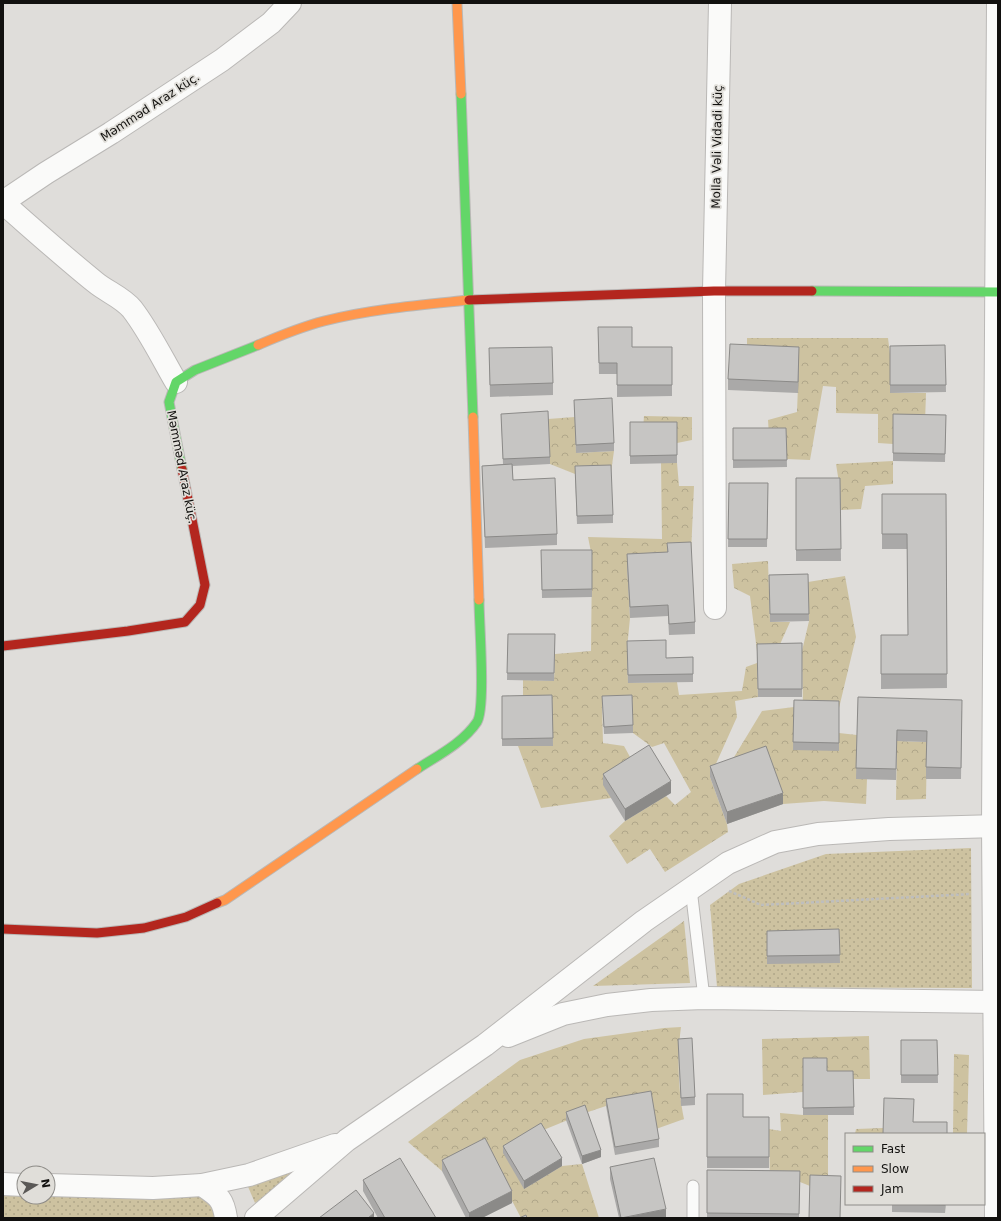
<svg xmlns="http://www.w3.org/2000/svg" width="1001" height="1221" viewBox="0 0 1001 1221" font-family="'DejaVu Sans',sans-serif">
	<style>
		.green { fill: url(#green-dots) }
		.forest { fill: url(#forest-crowns) }
		.lines { fill: none; stroke-linecap: round; stroke-linejoin: round }
		.lane-casing { stroke: #bab8b6; stroke-width: 13 }
		.street-casing { stroke: #bab8b6; stroke-width: 24 }
		.fast-casing { stroke: #bab8b6; stroke-width: 11 }
		.slow-casing { stroke: #bab8b6; stroke-width: 11 }
		.jam-casing { stroke: #bab8b6; stroke-width: 11 }
		.path { stroke: #bebebe; stroke-width: 2.5; stroke-dasharray: 3 2; stroke-linecap: butt }
		.lane { stroke: #fafaf9; stroke-width: 11 }
		.street { stroke: #fafaf9; stroke-width: 22 }
		.fast { stroke: #63d668; stroke-width: 9 }
		.slow { stroke: #ff974d; stroke-width: 9 }
		.jam { stroke: #b3261e; stroke-width: 9 }
		.wall { fill: #aaa9a8 }
		.shaded-wall { fill: #8b8a88 }
		.building { fill: #c6c5c3; stroke: #8b8a88 }
		.labels { text-anchor: middle; stroke-width: 3.5; stroke-linejoin: round; paint-order: stroke }
		.street-label { font-size: 12px; fill: #12110f; stroke: #e0ded9 }
	</style>
	<defs>
		<pattern id="green-dots" width="8" height="8" patternUnits="userSpaceOnUse"><rect width="8" height="8" fill="#cdc2a0"/><path d="M2 2h.1M6 6h.1" fill="none" stroke="#afa689" stroke-width="1.8" stroke-linecap="round"/></pattern>
		<pattern id="forest-crowns" width="20" height="18" patternUnits="userSpaceOnUse"><rect width="20" height="18" fill="#cdc2a0"/><path d="M2 6a3 3 0 1 1 6 0M12 15a3 3 0 1 1 6 0" fill="none" stroke="#afa689"/></pattern>
	</defs>
	<rect width="100%" height="100%" fill="#dfddda"/>
	<!-- green -->
	<g class="green">
		<path d="M971,848l1,140 -255,-1 -7,-82 29,-21 87,-30z"/>
		<path d="M319,1157l-64,46 -9,-21z"/>
		<path d="M3,1194h21v3h24v-2l159,2 9,21h-213z"/>
	</g>
	<!-- forest -->
	<g class="forest">
		<path d="M747,338h141l2,16 1,39h35l-1,30 -32,-1v22l-15,-1v-29l-42,-1v-26l-13,-1 -13,74 -24,-1 -17,-23 -1,-16 29,-8 2,-53 -52,-3z"/>
		<path d="M644,416l48,1v23l-15,3v-13h-34z"/>
		<path d="M575,417l1,36 38,-2 -3,21 -36,2 -25,-10 -2,-45z"/>
		<path d="M893,461v23l-28,2 -4,23 -21,1v-21l-4,-25z"/>
		<path d="M661,463h16l2,23h15l-3,68 -64,11 3,53 -3,31 1,34 49,-1 2,13 63,-4 4,-24 11,-4 1,34 -23,4 2,16 -27,60 17,47 1,8 -63,40 -15,-23 -23,15 -18,-28 16,-15 41,-25 9,9 16,-13 -27,-49 -12,4 -19,-14 -1,-30 -30,1 1,39 21,3 11,20 -24,32 -70,10 -23,-62h35l-30,-43v-23l31,1 1,-27 36,-3 1,-94 -4,-20 74,2z"/>
		<path d="M768,561l2,61h20l-13,29h-20l-7,-55 -16,-8 -2,-24z"/>
		<path d="M845,576l11,61 -17,71h-36l-1,-57 7,-30 -1,-39z"/>
		<path d="M794,707l44,44 1,-18 18,2 10,44 -1,25 -42,-3 -41,3 -58,-32 37,-61z"/>
		<path d="M897,741l30,1 -1,57 -30,1z"/>
		<path d="M684,921l6,62 -97,3z"/>
		<path d="M681,1027c-4,29 -3,64 3,92l-28,10 -50,-23 -21,7 -44,18 -17,58 38,-23 20,-2 17,54h-78l-36,-69 -43,22 -34,-29 112,-82 64,-21 80,-11z"/>
		<path d="M869,1036l1,43h-43l-24,13 -40,3 -1,-56z"/>
		<path d="M954,1054l15,1 -2,79h-14z"/>
		<path d="M780,1113l23,2h25v72l-18,-1 -10,-4h-30l-1,-53 12,2z"/>
		<path d="M883,1128v6h-28l1,-5z"/>
	</g>
	<g class="lines">
		<!-- lane casing -->
		<g class="lane-casing">
			<g id="lane">
				<path d="M691,889l13,109"/>
				<path d="M693,1186v32"/>
			</g>
		</g>
		<!-- street casing -->
		<g class="street-casing">
			<g id="street">
				<path d="M3,202l43,-29 65,-40 111,-73 49,-37 19,-20"/>
				<path d="M3,203c31,27 61,54 92,79 12,10 27,15 37,27 17,22 30,49 44,73"/>
				<path d="M715,608l-1,-317 6,-288"/>
				<path d="M508,1036l55,-22 44,-9 44,-5 53,-2 292,4"/>
				<path d="M3,1184l21,1"/>
				<path d="M48,1185l105,3 49,-3 47,-10 86,-30"/>
				<path d="M202,1185c16,11 21,13 24,33"/>
				<path d="M256,1218l91,-78 138,-95 159,-124 84,-58 47,-21 43,-8 71,-5 109,-3"/>
				<path d="M996,1218l-3,-392 5,-823"/>
			</g>
		</g>
		<!-- fast casing -->
		<g class="fast-casing">
			<g id="fast">
				<path d="M461,94l12,323"/>
				<path d="M812,291l186,1"/>
				<path d="M182,469l-13,-67 7,-20 19,-12 63,-25"/>
				<path d="M417,769c20,-13 46,-26 60,-47 9,-14 2,-100 2,-122"/>
			</g>
		</g>
		<!-- slow casing -->
		<g class="slow-casing">
			<g id="slow">
				<path d="M457,3l4,91"/>
				<path d="M258,345c21,-9 43,-18 66,-24 47,-12 97,-16 145,-21"/>
				<path d="M473,417l6,183"/>
				<path d="M217,903l8,-3 192,-131"/>
			</g>
		</g>
		<!-- jam casing -->
		<g class="jam-casing">
			<g id="jam">
				<path d="M469,300l245,-9h98"/>
				<path d="M3,646l125,-15 57,-9 15,-17 5,-20 -23,-116"/>
				<path d="M3,929l94,4 47,-5 42,-11 31,-14"/>
			</g>
		</g>
		<!-- path -->
		<path class="path" d="M729,891l32,14 210,-11"/>
		<!-- lane -->
		<use href="#lane" class="lane"/>
		<!-- street -->
		<use href="#street" class="street"/>
		<!-- fast -->
		<use href="#fast" class="fast"/>
		<!-- slow -->
		<use href="#slow" class="slow"/>
		<!-- jam -->
		<use href="#jam" class="jam"/>
	</g>
	<!-- wall -->
	<g class="wall">
		<path d="M598,327l34,20h40v49l-55,1v-23h-18z"/>
		<path d="M945,345l1,47 -56,1v-47z"/>
		<path d="M489,348l64,35v12l-63,2z"/>
		<path d="M799,359l-1,34 -70,-3v-11z"/>
		<path d="M574,400l40,43v8l-38,2z"/>
		<path d="M501,414l49,43v7l-37,2v14l44,54v11l-72,3 -3,-82 21,-2z"/>
		<path d="M893,414l53,1 -1,47 -52,-1z"/>
		<path d="M630,422h47v41l-47,1z"/>
		<path d="M733,428h53l1,39 -54,1z"/>
		<path d="M575,474l38,41v8l-36,1z"/>
		<path d="M796,478h44l1,83h-45z"/>
		<path d="M729,483h39l-1,64h-39z"/>
		<path d="M882,494h64l1,194 -66,1v-54h27l-1,-86h-25z"/>
		<path d="M667,543l28,79v12l-26,1 -1,-19 -38,2 -3,-53v-11l40,-2z"/>
		<path d="M541,550h51v47l-50,1z"/>
		<path d="M808,574l1,47 -39,1 -1,-47z"/>
		<path d="M508,634h47l-1,47 -47,-1z"/>
		<path d="M802,643v54h-44l-1,-53z"/>
		<path d="M627,649l39,9 27,-1v25l-65,1z"/>
		<path d="M552,695l1,51h-51v-50z"/>
		<path d="M602,696l31,29v8l-29,1z"/>
		<path d="M858,697l104,14 -1,68h-35v-37l-29,-1 -1,39 -40,-1z"/>
		<path d="M794,700l45,1v50l-46,-1z"/>
		<path d="M710,766l73,38 -56,20 -17,-47z"/>
		<path d="M603,774l68,19 -46,28 -22,-36z"/>
		<path d="M839,929l1,34 -73,1v-33z"/>
		<path d="M678,1039l17,58v8l-14,1z"/>
		<path d="M901,1040h36l1,43h-37z"/>
		<path d="M803,1058l24,13h26l1,44h-51z"/>
		<path d="M707,1094l36,23h26v51h-62z"/>
		<path d="M606,1099l53,40v8l-44,8 -9,-49z"/>
		<path d="M566,1112l35,45 -19,7 -16,-44z"/>
		<path d="M503,1146l59,20 -38,23 -21,-36z"/>
		<path d="M442,1160l70,43 -30,15h-16l-24,-47z"/>
		<path d="M610,1167l56,51h-47l-9,-39z"/>
		<path d="M707,1170l93,1 -1,47h-92z"/>
		<path d="M363,1180l73,38h-58l-15,-27z"/>
		<path d="M892,1204h54l-1,9 -53,-1z"/>
	</g>
	<!-- shaded-wall -->
	<g class="shaded-wall">
		<path d="M799,347v12l-1,34v-11z"/>
		<path d="M671,781v12l-46,28v-12z"/>
		<path d="M783,793v11l-56,20v-12z"/>
		<path d="M601,1150v7l-19,7v-8z"/>
		<path d="M562,1158v8l-38,23v-8z"/>
		<path d="M512,1191v12l-30,15h-13v-5z"/>
		<path d="M666,1209v9h-42z"/>
		<path d="M374,1213v5h-6z"/>
	</g>
	<!-- building -->
	<g class="building">
		<path d="M598,327h34v20h40v38h-55v-22h-18z"/>
		<path d="M730,344l69,3 -1,35 -70,-3z"/>
		<path d="M945,345l1,40h-56v-39z"/>
		<path d="M552,347l1,36 -63,2 -1,-37z"/>
		<path d="M612,398l2,45 -38,2 -2,-45z"/>
		<path d="M548,411l2,46 -47,2 -2,-45z"/>
		<path d="M893,414l53,1 -1,39 -52,-1z"/>
		<path d="M630,422h47v33l-47,1z"/>
		<path d="M733,428h53l1,32h-54z"/>
		<path d="M512,464l1,16 42,-2 2,56 -72,3 -3,-71z"/>
		<path d="M611,465l2,50 -36,1 -2,-50z"/>
		<path d="M796,478h44l1,71 -45,1z"/>
		<path d="M729,483h39l-1,56h-39z"/>
		<path d="M882,494h64l1,180h-66v-39h27l-1,-101h-25z"/>
		<path d="M691,542l4,80 -26,2 -1,-19 -38,2 -3,-53 41,-2 -1,-9z"/>
		<path d="M541,550h51v39l-50,1z"/>
		<path d="M808,574l1,40h-39l-1,-39z"/>
		<path d="M508,634h47l-1,39h-47z"/>
		<path d="M666,640v18l27,-1v17l-65,1 -1,-34z"/>
		<path d="M802,643v46h-44l-1,-45z"/>
		<path d="M552,695l1,43 -51,1v-43z"/>
		<path d="M632,695l1,30 -29,2 -2,-31z"/>
		<path d="M858,697l104,3 -1,68 -35,-1 1,-36 -30,-1 -1,39 -40,-1z"/>
		<path d="M794,700l45,1v42l-46,-1z"/>
		<path d="M649,745l22,36 -46,28 -22,-35z"/>
		<path d="M766,746l17,47 -56,19 -17,-46z"/>
		<path d="M839,929l1,26 -73,1v-25z"/>
		<path d="M692,1038l3,59 -14,1 -3,-59z"/>
		<path d="M901,1040h36l1,35h-37z"/>
		<path d="M803,1058h24v13h26l1,36 -51,1z"/>
		<path d="M651,1091l8,48 -44,8 -9,-48z"/>
		<path d="M707,1094h36v23h26v40h-62z"/>
		<path d="M884,1098l30,1 -1,23h34v12h-64z"/>
		<path d="M585,1105l16,45 -19,6 -16,-44z"/>
		<path d="M541,1123l21,35 -38,23 -21,-35z"/>
		<path d="M485,1138l27,53 -43,22 -27,-53z"/>
		<path d="M400,1158l36,60h-51l-22,-38z"/>
		<path d="M654,1158l12,51 -45,9 -11,-51z"/>
		<path d="M707,1170l93,1 -1,43 -92,-1z"/>
		<path d="M810,1175l31,1 -1,42h-31z"/>
		<path d="M356,1190l18,23 -6,5h-49z"/>
		<path d="M892,1204h53v1z"/>
		<path d="M526,1215l1,3h-8z"/>
	</g>
	<g class="labels">
		<!-- street labels -->
		<g class="street-label">
			<text transform="translate(150 107) rotate(-33)" y="4">Məmməd Araz küç.</text>
			<text transform="translate(717 147) rotate(-89)" y="4">Molla Vəli Vidadi küç</text>
			<text transform="translate(182 467) rotate(79)" y="4">Məmməd Araz küç.</text>
		</g>
	</g>
	<!-- border -->
	<rect width="1001" height="1221" fill="none" stroke="#12110f" stroke-width="8"/>
	<!-- legend -->
	<rect x="845" y="1133" width="140" height="72" fill="#e0ded9" stroke="#8e8c88"/>
	<rect x="853" y="1146" width="20" height="6" fill="#63d668" stroke="#8e8c88"/>
	<text x="881" y="1153" font-size="12" fill="#12110f">Fast</text>
	<rect x="853" y="1166" width="20" height="6" fill="#ff974d" stroke="#8e8c88"/>
	<text x="881" y="1173" font-size="12" fill="#12110f">Slow</text>
	<rect x="853" y="1186" width="20" height="6" fill="#b3261e" stroke="#8e8c88"/>
	<text x="881" y="1193" font-size="12" fill="#12110f">Jam</text>
	<!-- north arrow -->
	<g transform="translate(36 1185) rotate(80)"><circle r="19" fill="#e0ded9" stroke="#8e8c88"/>
	<path d="M0-3L7 15L0 10L-7 15Z" fill="#5a5856"/>
	<text y="-6" font-size="11" font-weight="bold" text-anchor="middle" fill="#12110f">N</text>
	</g>
</svg>
